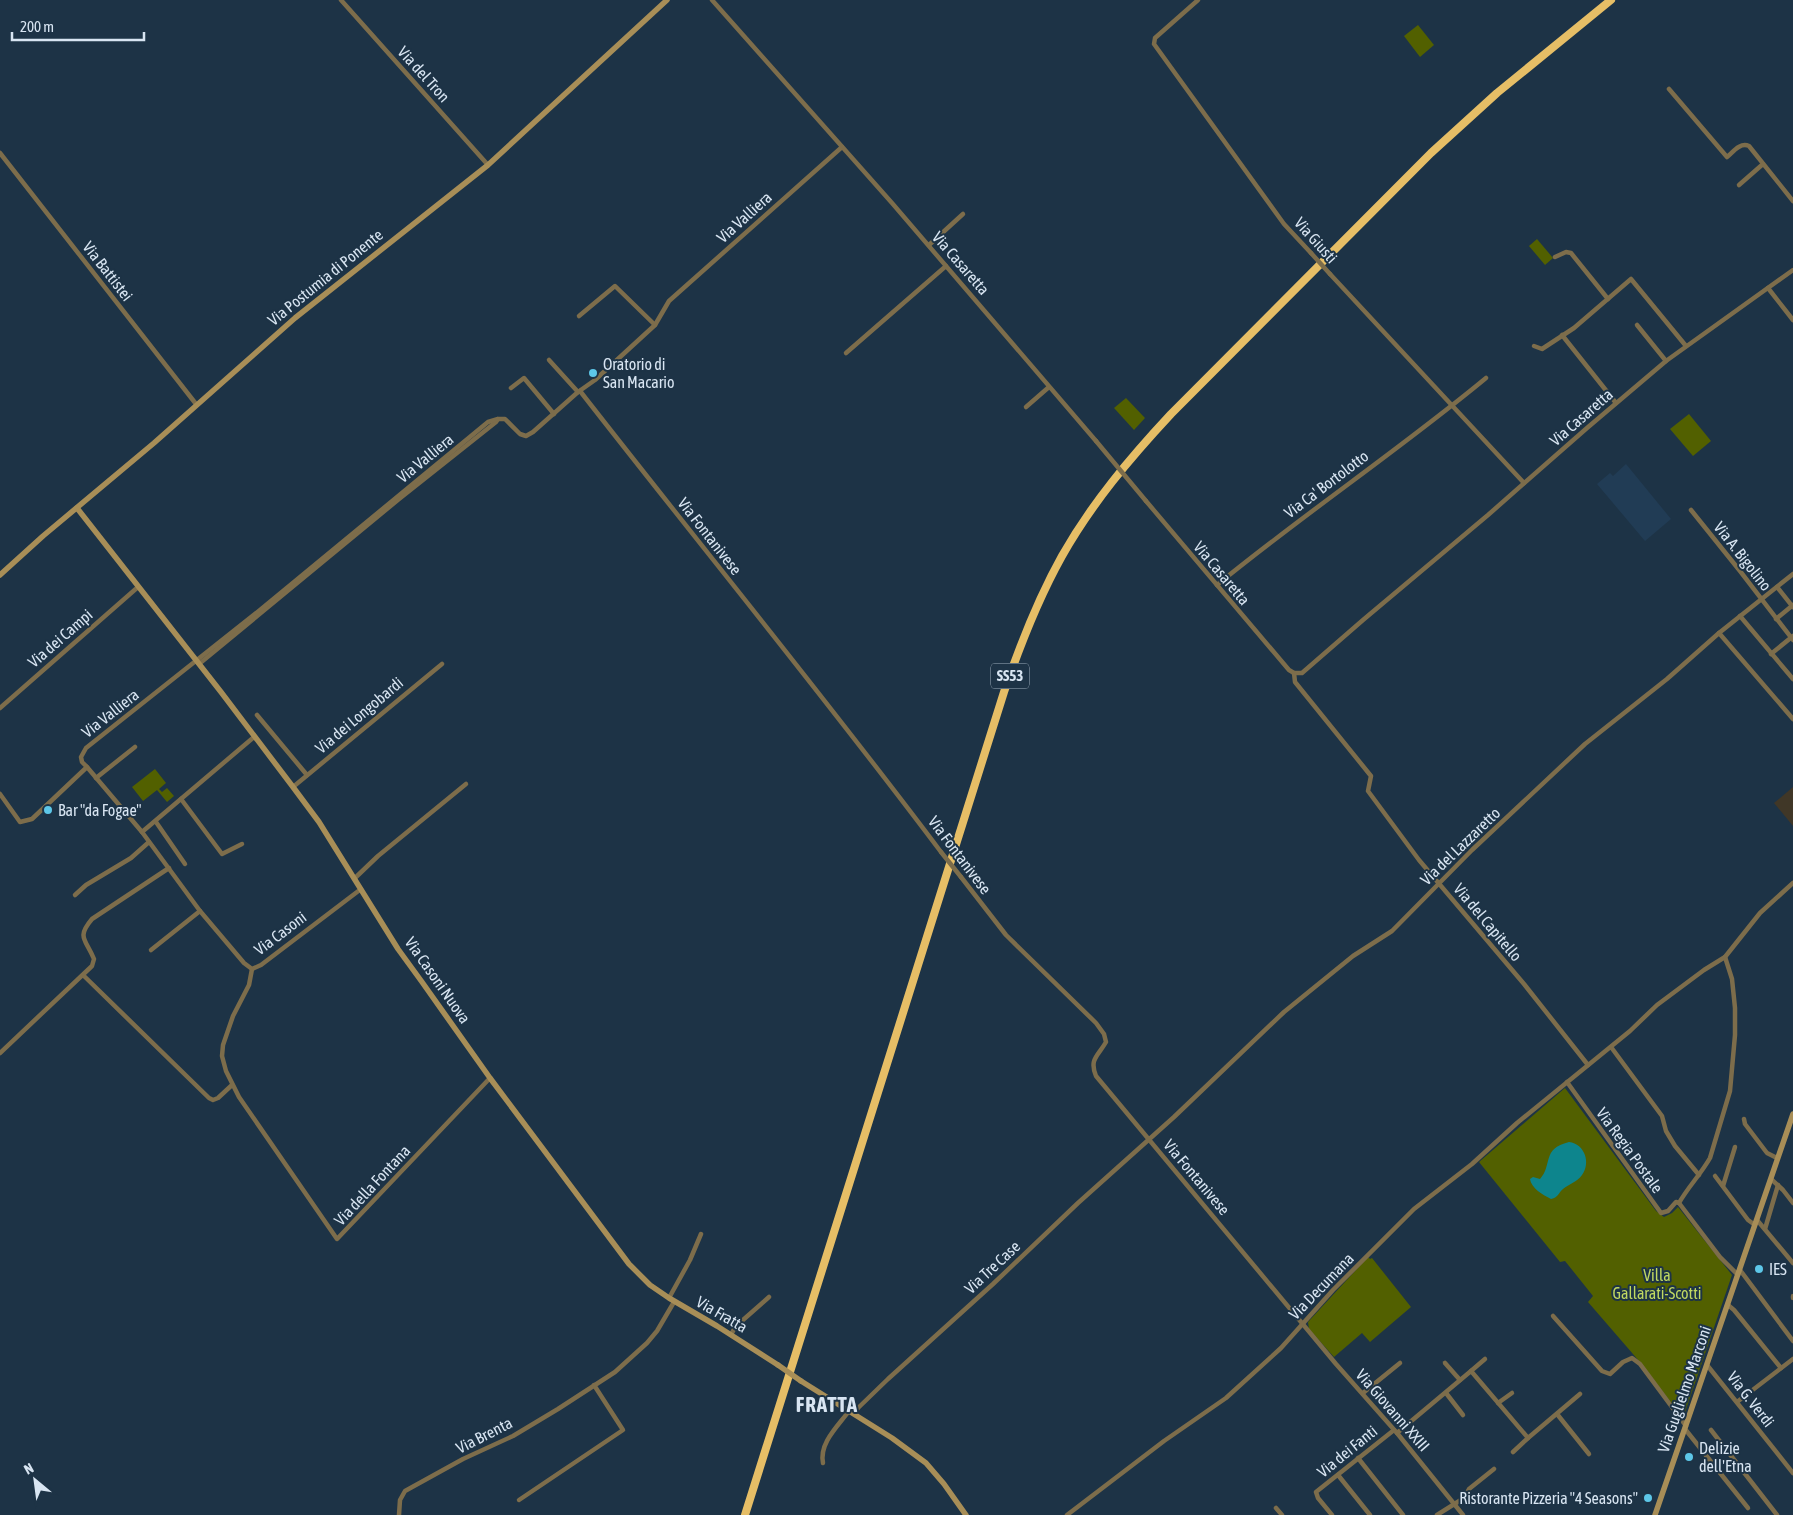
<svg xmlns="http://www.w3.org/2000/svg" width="1793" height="1515" viewBox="0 0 1793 1515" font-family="'Asap Condensed',sans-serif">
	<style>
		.industrial { fill: #403727 }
		.built { fill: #213c55 }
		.green { fill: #526000 }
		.water { fill: #0d858d }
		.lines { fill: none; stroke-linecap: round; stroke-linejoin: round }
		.street { stroke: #7d6d4b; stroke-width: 4.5 }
		.secondary { stroke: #a88e57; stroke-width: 5.5 }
		.highway { stroke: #e6be66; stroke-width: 8 }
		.street-bridge { stroke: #7d6d4b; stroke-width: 4.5 }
		.secondary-bridge { stroke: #a88e57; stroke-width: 5.5 }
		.poi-dot { fill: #5dc7e8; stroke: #1d3346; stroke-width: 2 }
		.labels { text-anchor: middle; stroke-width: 4; stroke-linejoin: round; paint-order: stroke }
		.shield { fill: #1d3346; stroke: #a0b0be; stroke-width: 1 }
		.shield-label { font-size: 15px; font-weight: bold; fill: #d8e5f2 }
		.street-label { font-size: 16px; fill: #d8e5f2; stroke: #1d3346 }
		.poi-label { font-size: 16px; fill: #d8e5f2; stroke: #1d3346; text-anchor: start }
		.park-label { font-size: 16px; fill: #c1d861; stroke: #1d3346 }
		.district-label { font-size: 21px; font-weight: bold; letter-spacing: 1px; fill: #d8e5f2; stroke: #1d3346 }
	</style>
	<rect width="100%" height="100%" fill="#1d3346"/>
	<!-- industrial -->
	<path class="industrial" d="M1793,787v39l-19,-23z"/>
	<!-- built -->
	<path class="built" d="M1626,464l45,55 -26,22 -48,-57 13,-11 3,3z"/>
	<!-- green -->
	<g class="green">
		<path d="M1418,25l16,20 -14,12 -16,-21z"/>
		<path d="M1537,239l16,19 -8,7 -16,-19z"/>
		<path d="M1126,398l19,20 -11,12 -20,-22z"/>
		<path d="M1689,414l22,27 -18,15 -23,-27z"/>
		<path d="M155,769l11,14 -7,6 3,3 5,-4 7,8 -7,6 -10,-12 -14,11 -11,-14z"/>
		<path d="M1565,1088l91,123 8,6 8,-4 6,-6 54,68 -49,143 -44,-57 -51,-59 5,-6 -28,-35 -5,1 -81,-100z"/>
		<path d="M1368,1257l2,2 2,-1 39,49 -41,35 -8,-9 -28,24 -25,-28 -1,-7z"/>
	</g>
	<!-- water -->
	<path class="water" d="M1569,1142c16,2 22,21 13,33 -5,7 -13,9 -19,14 -5,4 -4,8 -12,10 -8,-4 -20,-11 -21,-20l3,-2 7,2c13,-14 1,-30 29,-37z"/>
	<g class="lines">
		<!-- street -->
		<g class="street">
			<path d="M341,0l147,165"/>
			<path d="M712,0l180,203 204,238"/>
			<path d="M1198,0l-43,38 -1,6 130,180 27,29"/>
			<path d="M1669,89l58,68c6,-5 13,-15 22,-11l44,55"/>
			<path d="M0,153l196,251"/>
			<path d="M1739,185l24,-21"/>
			<path d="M929,245l34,-31"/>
			<path d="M1555,257l11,-5 5,1 37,46"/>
			<path d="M1330,274l194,209"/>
			<path d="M1768,288l25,32"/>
			<path d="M579,316l36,-30 40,39"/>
			<path d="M1637,325l29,36"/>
			<path d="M1562,335l54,68"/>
			<path d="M1534,346l8,3 32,-21 57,-49 55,67"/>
			<path d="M846,353l100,-87"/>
			<path d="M549,360l29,32"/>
			<path d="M511,388l13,-10 30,36"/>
			<path d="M580,391c120,154 244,305 361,461"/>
			<path d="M1026,407l23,-20"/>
			<path d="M1146,501l143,169 5,3h8l61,-53 125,-105 99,-87 79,-67 127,-91"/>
			<path d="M1691,510l49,61 53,69"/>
			<path d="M1217,585c88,-72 182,-135 269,-207"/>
			<path d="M1777,587l16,20"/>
			<path d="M1740,616l53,63"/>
			<path d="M1776,619l17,-14"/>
			<path d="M1719,633l74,86"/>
			<path d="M1771,654l22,-18"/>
			<path d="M199,664l200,-165 97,-77 2,-3"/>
			<path d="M1294,673l1,9 76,94 -3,15 51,69 105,124 64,81"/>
			<path d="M0,708l138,-121"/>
			<path d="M257,715l50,60"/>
			<path d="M87,767l-5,-5 -1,-5 5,-9 174,-138 228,-188 10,-3h7l15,15 6,2 7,-4 45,-40 17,-12 60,-55 14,-24 173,-154"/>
			<path d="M96,778l39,-31"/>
			<path d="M293,787l149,-123"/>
			<path d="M0,794l20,28 12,-3 55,-52 55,65 58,79 44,52 8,6 9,-4 100,-76"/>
			<path d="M181,799l41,55 20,-10"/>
			<path d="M156,822l29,42"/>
			<path d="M142,832l112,-95"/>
			<path d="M961,877l45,58 90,88 8,11 2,8c-8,14 -17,17 -10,34l240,288 61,69 66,82"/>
			<path d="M355,878l23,-22 88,-72"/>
			<path d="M75,895l11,-10 45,-27 18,-16"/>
			<path d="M151,950l49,-39"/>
			<path d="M252,969l-3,16 -16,31 -10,29 -1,11 4,15 13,26 98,142 153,-161"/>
			<path d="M83,975l126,123 4,2 5,-2 14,-13"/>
			<path d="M1611,1047l51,69 4,15 9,15 24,29"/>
			<path d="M0,1053l92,-87 2,-7c-8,-20 -18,-21 -2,-40l77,-51"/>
			<path d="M1567,1082l94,131 7,-2 8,-9 3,1 41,54 18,18"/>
			<path d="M1744,1119l1,5 22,29 10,5"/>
			<path d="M1715,1176l33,44 7,5"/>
			<path d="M1771,1179l12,11 10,13"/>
			<path d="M1723,1186l12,-39"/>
			<path d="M1679,1203c9,-16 22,-29 31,-45l20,-67 5,-56v-27l-3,-29 -7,-22"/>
			<path d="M1757,1220l36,43"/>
			<path d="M1765,1229l13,-44"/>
			<path d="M1740,1270l53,71"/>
			<path d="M1793,1296v2"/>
			<path d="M669,1298l21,-38 11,-26"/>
			<path d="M1728,1305l6,5 47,58"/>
			<path d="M1553,1316l49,55 8,3 13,-12 9,-4 8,6 46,62"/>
			<path d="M731,1335l4,-8 34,-30"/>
			<path d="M1445,1363l15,17"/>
			<path d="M1707,1365l86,108"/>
			<path d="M1471,1371l14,-12"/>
			<path d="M1363,1393l37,-30"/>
			<path d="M1446,1393l17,22"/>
			<path d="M1737,1402l56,-43"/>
			<path d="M1498,1403l14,-10"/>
			<path d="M854,1414l4,-6 30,-29 105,-95 85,-81 96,-86 110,-105 69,-56 39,-25 80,-81 113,-106 82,-65 52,-46 74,-59"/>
			<path d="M1557,1414l32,40"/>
			<path d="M1685,1429l63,79"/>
			<path d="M1711,1430l66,85"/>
			<path d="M1397,1433l74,-62 57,67 52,-44"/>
			<path d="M1513,1452l15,-14"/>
			<path d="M1358,1458l45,57"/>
			<path d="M823,1463c-4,-20 15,-37 26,-52"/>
			<path d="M1338,1475l32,40"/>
			<path d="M519,1500l104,-70 -29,-45"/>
			<path d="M1276,1508l6,7"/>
			<path d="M399,1515l1,-15 5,-9 58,-32 50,-23 45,-27 57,-37 32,-29 10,-12 17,-29"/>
			<path d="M1067,1515l97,-74 62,-43 55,-50 52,-58 81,-81 58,-45 45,-41 113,-92 27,-26 47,-35 21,-13 35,-44 33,-30"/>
			<path d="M1332,1515l-14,-17 -2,-6 78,-62"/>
			<path d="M1437,1515l27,-17 5,-9 25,-20"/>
		</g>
		<!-- secondary -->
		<g class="secondary">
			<path d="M77,508l144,184 72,95 26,35 79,127 24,33 68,96 139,186 21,21 19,13 48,28 61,39"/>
			<path d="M0,575l43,-39 111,-93 141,-125 193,-153 179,-165"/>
			<path d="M801,1381l91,57 34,25 18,21 22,31"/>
			<path d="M1655,1515l138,-401"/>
		</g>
		<!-- highway -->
		<path class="highway" d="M745,1515l259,-823c16,-47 34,-93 58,-136 30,-53 68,-98 109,-142l260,-261 66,-60 114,-93"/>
		<!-- street-bridge -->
		<g class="street-bridge">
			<path d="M1311,253l19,21"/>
			<path d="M1096,441l50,60"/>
			<path d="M941,852l20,25"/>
		</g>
		<!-- secondary-bridge -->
		<path class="secondary-bridge" d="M778,1365l23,16"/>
	</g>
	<!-- markers -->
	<g class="poi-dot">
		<circle cx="593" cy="373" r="5"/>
		<circle cx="48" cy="810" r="5"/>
		<circle cx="1759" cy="1269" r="5"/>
		<circle cx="1689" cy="1457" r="5"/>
		<circle cx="1648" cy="1498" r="5"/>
	</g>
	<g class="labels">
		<!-- shield labels -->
		<rect class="shield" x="991" y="663.5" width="38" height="25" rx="4"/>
		<g class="shield-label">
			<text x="1010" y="681">SS53</text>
		</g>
		<!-- street labels -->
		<g class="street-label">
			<text transform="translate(424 74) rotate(48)" y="6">Via del Tron</text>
			<text transform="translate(744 217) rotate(-42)" y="6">Via Valliera</text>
			<text transform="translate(1316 240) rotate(48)" y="6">Via Giusti</text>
			<text transform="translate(961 263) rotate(49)" y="6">Via Casaretta</text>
			<text transform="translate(108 271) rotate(52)" y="6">Via Battistei</text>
			<text transform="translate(325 277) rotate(-39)" y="6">Via Postumia di Ponente</text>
			<text transform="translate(1581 417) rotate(-41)" y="6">Via Casaretta</text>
			<text transform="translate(425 458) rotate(-39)" y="6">Via Valliera</text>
			<text transform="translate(1326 484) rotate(-37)" y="6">Via Ca' Bortolotto</text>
			<text transform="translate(710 536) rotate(52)" y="6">Via Fontanivese</text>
			<text transform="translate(1743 556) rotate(52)" y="6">Via A. Bigolino</text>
			<text transform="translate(1222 573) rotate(50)" y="6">Via Casaretta</text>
			<text transform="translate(60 638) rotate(-41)" y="6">Via dei Campi</text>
			<text transform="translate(110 713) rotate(-38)" y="6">Via Valliera</text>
			<text transform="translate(359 715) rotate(-40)" y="6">Via dei Longobardi</text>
			<text transform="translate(1460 846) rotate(-44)" y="6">Via del Lazzaretto</text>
			<text transform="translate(960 855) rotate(53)" y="6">Via Fontanivese</text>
			<text transform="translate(1488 922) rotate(50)" y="6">Via del Capitello</text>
			<text transform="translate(280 933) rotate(-37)" y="6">Via Casoni</text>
			<text transform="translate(438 980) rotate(55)" y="6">Via Casoni Nuova</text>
			<text transform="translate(1630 1150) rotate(54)" y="6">Via Regia Postale</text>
			<text transform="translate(1197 1177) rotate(50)" y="6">Via Fontanivese</text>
			<text transform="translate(372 1185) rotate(-47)" y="6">Via della Fontana</text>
			<text transform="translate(992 1267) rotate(-43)" y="6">Via Tre Case</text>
			<text transform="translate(1321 1286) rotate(-46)" y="6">Via Decumana</text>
			<text transform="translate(722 1314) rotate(30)" y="6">Via Fratta</text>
			<text transform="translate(1684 1389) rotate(-71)" y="6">Via Guglielmo Marconi</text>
			<text transform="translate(1751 1399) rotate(52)" y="6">Via G. Verdi</text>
			<text transform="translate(1393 1410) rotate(49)" y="6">Via Giovanni XXIII</text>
			<text transform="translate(484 1435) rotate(-27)" y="6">Via Brenta</text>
			<text transform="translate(1347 1451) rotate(-39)" y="6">Via dei Fanti</text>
		</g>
		<!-- poi labels -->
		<g class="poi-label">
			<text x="603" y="370">Oratorio di<tspan x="603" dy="18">San Macario</tspan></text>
			<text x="58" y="816">Bar "da Fogae"</text>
			<text x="1769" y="1275">IES</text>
			<text x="1699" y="1454">Delizie<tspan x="1699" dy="18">dell'Etna</tspan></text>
			<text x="1638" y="1504" text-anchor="end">Ristorante Pizzeria "4 Seasons"</text>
		</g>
		<!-- park labels -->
		<g class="park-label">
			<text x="1657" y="1281">Villa<tspan x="1657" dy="18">Gallarati-Scotti</tspan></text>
		</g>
		<!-- district labels -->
		<g class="district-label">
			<text x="827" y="1412">FRATTA</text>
		</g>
	</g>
	<!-- north arrow -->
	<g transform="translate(35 1480) rotate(331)" stroke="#1d3346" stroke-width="4" paint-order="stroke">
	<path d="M0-4L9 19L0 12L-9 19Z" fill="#d8e5f2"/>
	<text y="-8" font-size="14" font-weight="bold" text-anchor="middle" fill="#d8e5f2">N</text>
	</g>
	<!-- scale -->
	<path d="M12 32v8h132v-8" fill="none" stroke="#d8e5f2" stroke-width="2.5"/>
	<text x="20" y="32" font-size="15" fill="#d8e5f2" stroke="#1d3346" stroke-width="4" paint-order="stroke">200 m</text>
</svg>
